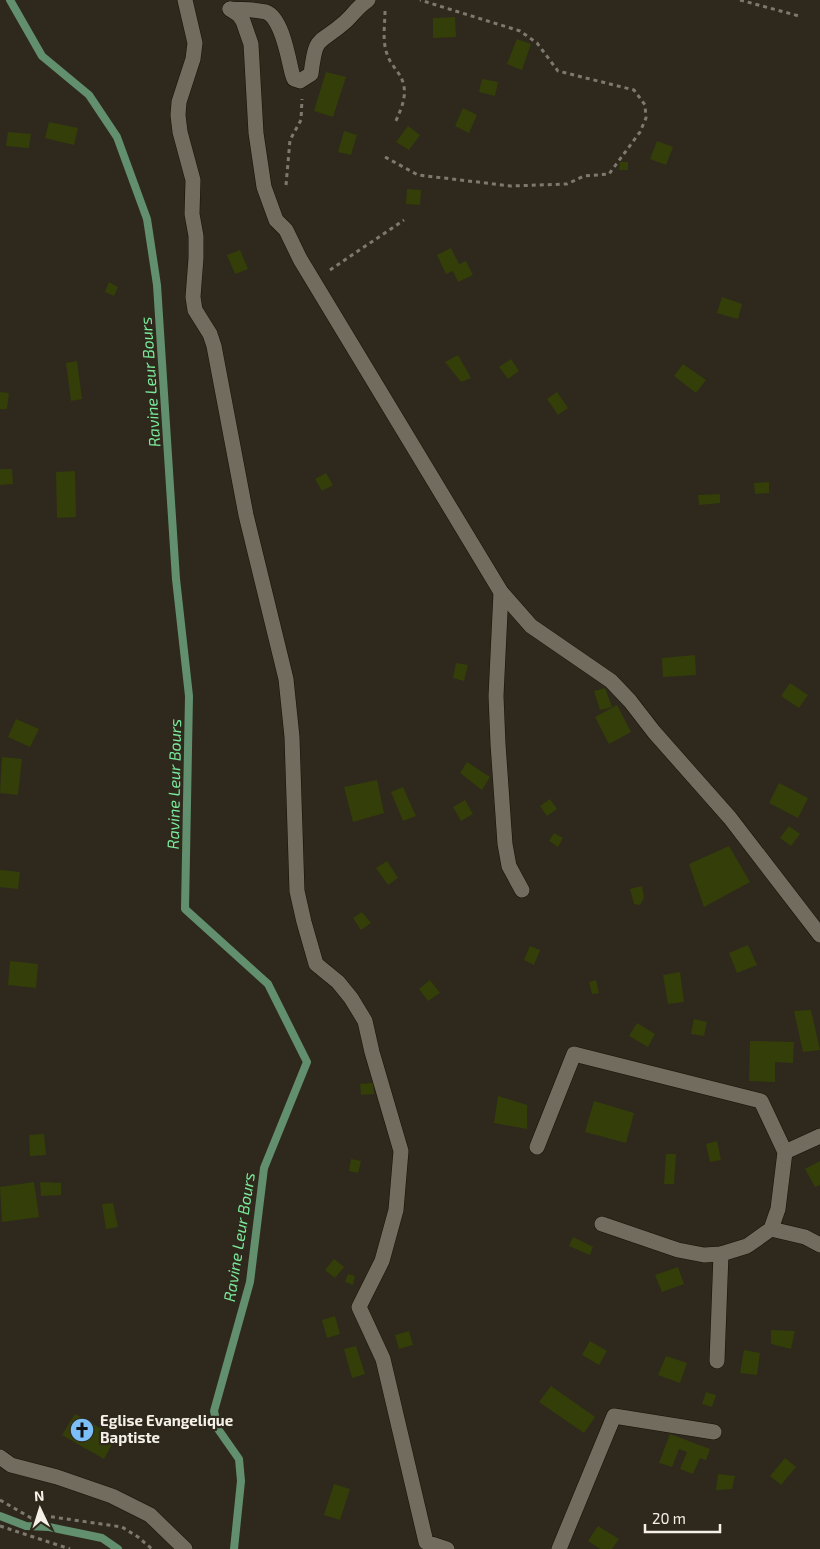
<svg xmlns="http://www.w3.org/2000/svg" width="820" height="1549" viewBox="0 0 820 1549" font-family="'Exo 2',sans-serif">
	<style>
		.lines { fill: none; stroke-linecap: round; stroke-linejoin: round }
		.stream { stroke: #628f6e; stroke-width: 8 }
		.building { fill: #343e09 }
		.street-casing { stroke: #161106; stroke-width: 16 }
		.path { stroke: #7e796e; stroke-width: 3; stroke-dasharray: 4 4; stroke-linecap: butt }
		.street { stroke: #726c5e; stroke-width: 15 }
		.labels { text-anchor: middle; stroke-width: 4.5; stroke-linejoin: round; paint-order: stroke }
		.poi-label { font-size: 15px; font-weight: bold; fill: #f5f1e9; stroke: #2e291c; text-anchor: start }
		.water-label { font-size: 16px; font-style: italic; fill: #7aea9a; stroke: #2e291c }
	</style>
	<rect width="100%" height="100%" fill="#2e291c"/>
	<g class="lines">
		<!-- stream -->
		<g class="stream">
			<path d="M10,0l32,56 47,39 28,42 30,82 10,66 19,294 13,117 -4,213 83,75 39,78 -43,106 -14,114 -36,129 4,18 21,30 2,22 -7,68"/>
			<path d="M0,1516l26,10 23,1 53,11 16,11"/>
		</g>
	</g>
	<!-- building -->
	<g class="building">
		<path d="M455,17l1,20 -23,1v-20z"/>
		<path d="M517,39l14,5 -9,26 -15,-6z"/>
		<path d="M326,72l20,5 -13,40 -19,-6z"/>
		<path d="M482,79l16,3 -3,14 -16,-4z"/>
		<path d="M463,108l14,7 -8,18 -14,-7z"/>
		<path d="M49,122l29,6 -4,17 -29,-7z"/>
		<path d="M408,126l12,9 -11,15 -13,-8z"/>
		<path d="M344,131l13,4 -6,20 -13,-3z"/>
		<path d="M8,132l23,2 -2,14 -23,-2z"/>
		<path d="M657,141l16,6 -7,18 -16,-6z"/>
		<path d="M620,162h8v8h-9z"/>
		<path d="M407,189l14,1 -1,15 -14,-1z"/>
		<path d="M451,248l8,16 7,-3 7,14 -15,7 -5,-11 -7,3 -9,-19z"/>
		<path d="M240,250l8,19 -13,5 -8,-19z"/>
		<path d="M109,282l9,5 -4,9 -9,-4z"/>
		<path d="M722,297l20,7 -4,15 -21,-6z"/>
		<path d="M458,355l13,23 -10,4 -16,-20z"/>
		<path d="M511,359l8,12 -11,8 -9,-12z"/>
		<path d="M77,361l5,38 -11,2 -5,-38z"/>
		<path d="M683,364l23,16 -10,13 -22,-17z"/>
		<path d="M0,392l9,1 -2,16h-7z"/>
		<path d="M557,392l11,16 -10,7 -11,-16z"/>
		<path d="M0,469h12l1,15 -13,1z"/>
		<path d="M75,471l1,46 -19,1 -1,-46z"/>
		<path d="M326,473l7,12 -11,6 -7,-12z"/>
		<path d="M769,482v11l-14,1 -1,-11z"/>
		<path d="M720,494v9l-21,2 -1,-10z"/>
		<path d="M695,655l1,20 -33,2 -1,-19z"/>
		<path d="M456,663l12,2 -4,16 -11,-3z"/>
		<path d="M790,683l18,12 -9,13 -18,-12z"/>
		<path d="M605,688l7,19 -12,3 -6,-19z"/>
		<path d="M617,705l14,27 -22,12 -14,-27z"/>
		<path d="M16,719l23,10 -9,18 -22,-10z"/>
		<path d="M2,757l20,2 -4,36 -18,-2z"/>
		<path d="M467,762l23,15 -8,13 -22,-17z"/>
		<path d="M377,780l7,33 -31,9 -9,-35z"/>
		<path d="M779,783l29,15 -10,20 -29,-15z"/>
		<path d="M403,787l13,29 -13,5 -12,-29z"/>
		<path d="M550,799l7,10 -10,7 -7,-10z"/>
		<path d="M465,800l8,14 -12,7 -8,-14z"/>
		<path d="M789,826l11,8 -9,12 -11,-8z"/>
		<path d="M554,833l9,5 -5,9 -9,-6z"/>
		<path d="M729,846l21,36 -46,25 -15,-43z"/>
		<path d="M387,861l11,17 -10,7 -12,-17z"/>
		<path d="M0,870l20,2 -2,17 -18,-2z"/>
		<path d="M642,886l2,12 -4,7 -6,-1 -4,-15z"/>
		<path d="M362,912l9,11 -10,7 -8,-12z"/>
		<path d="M748,945l9,20 -20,8 -8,-20z"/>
		<path d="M530,946l10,4 -6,15 -10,-5z"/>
		<path d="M10,961l28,3 -2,24 -28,-3z"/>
		<path d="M680,972l4,30 -16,2 -5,-29z"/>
		<path d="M430,980l10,13 -12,8 -9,-12z"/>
		<path d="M596,980l3,13 -7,1 -3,-12z"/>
		<path d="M811,1010l9,40 -17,2 -9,-41z"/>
		<path d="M694,1019l13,3 -3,14 -13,-2z"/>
		<path d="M637,1023l18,11 -7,13 -19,-11z"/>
		<path d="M750,1041l44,1 -1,21 -18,-1v20l-26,-1z"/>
		<path d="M373,1083l1,11 -13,1 -1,-11z"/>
		<path d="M498,1096l29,9v24l-33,-6z"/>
		<path d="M594,1101l40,12 -8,30 -41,-11z"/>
		<path d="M44,1134l2,21 -16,1 -1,-21z"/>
		<path d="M717,1141l4,19 -11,2 -4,-18z"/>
		<path d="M666,1154h10l-2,30h-10z"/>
		<path d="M351,1159l10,2 -3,12 -9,-2z"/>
		<path d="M820,1161v24l-5,2 -10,-18z"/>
		<path d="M34,1182l5,35 -37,5 -2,-35z"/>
		<path d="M40,1182l21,1v12l-20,1z"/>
		<path d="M113,1203l5,24 -12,2 -4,-25z"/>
		<path d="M573,1237l20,10 -3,8 -21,-9z"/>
		<path d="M334,1259l10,8 -9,11 -10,-8z"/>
		<path d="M678,1267l6,17 -22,8 -7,-17z"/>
		<path d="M348,1274l7,2 -2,9 -8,-3z"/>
		<path d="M335,1316l5,18 -13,4 -5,-18z"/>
		<path d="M771,1330l24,1 -4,18 -20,-5z"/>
		<path d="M409,1331l4,14 -14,4 -4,-14z"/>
		<path d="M590,1341l17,10 -8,14 -17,-10z"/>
		<path d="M356,1346l9,28 -13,4 -8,-29z"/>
		<path d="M744,1350l16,3 -3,22 -17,-2z"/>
		<path d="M666,1356l21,7 -7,20 -22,-8z"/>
		<path d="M551,1386l44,31 -11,16 -45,-31z"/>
		<path d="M706,1392l10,3 -4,12 -10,-3z"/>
		<path d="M75,1414l41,23 -12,22 -42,-24z"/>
		<path d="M670,1434l40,15 -4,11 -6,-2 -7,16 -13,-5 7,-17 -8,-3 -7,18 -13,-4z"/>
		<path d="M785,1458l11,9 -15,18 -11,-9z"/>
		<path d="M718,1474l17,2 -3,13 -16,1z"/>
		<path d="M334,1484l16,5 -10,31 -16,-5z"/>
		<path d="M598,1526l21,13 -7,10h-12l-12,-8z"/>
	</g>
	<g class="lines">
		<!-- street casing -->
		<g class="street-casing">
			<g id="street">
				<path d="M185,0l10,43 -2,16 -14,43 -1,13 2,17 13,48 -1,34 4,22v22l-3,39 2,13 15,24 4,12 32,169 40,164 6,58 5,154 7,31 12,42 22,18 13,16 14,23 7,31 29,99 -5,59 -14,51 -23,46 24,52 43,183 21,7"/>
				<path d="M230,9l9,6 4,6 8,23 5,89 8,54 12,33 10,10 14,29 201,333 30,34 80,55 19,20 24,31 76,86 90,117"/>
				<path d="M230,9c11,1 25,0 36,3 16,6 22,45 26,61l2,6 6,2 11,-7c5,-41 7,-28 34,-52 8,-7 13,-16 23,-22"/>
				<path d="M501,592l-5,104 2,48 7,100 4,22 13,24"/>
				<path d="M537,1147l37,-93 187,47 24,51 -7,57 -7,20 -24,17 -26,8 -17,1 -26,-5 -76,-26"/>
				<path d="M785,1152l35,-16"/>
				<path d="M771,1229l34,8 15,8"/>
				<path d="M717,1361l4,-107"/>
				<path d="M0,1457l11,8 46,12 55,19 38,19 35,34"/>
				<path d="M559,1549l55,-133 100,16"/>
			</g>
		</g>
		<!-- path -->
		<g class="path">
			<path d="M740,0l59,16"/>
			<path d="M385,11c0,14 -3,29 2,43 2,7 8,14 12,20 11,17 3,33 -4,49"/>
			<path d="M385,157l33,18 93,11 56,-2 17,-8 25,-2 31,-42 6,-14 -1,-13 -11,-15 -76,-19 -21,-28 -17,-12 -100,-31"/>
			<path d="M286,185l4,-45 11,-20 1,-21"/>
			<path d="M330,270l74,-50"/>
			<path d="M0,1500l31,18 15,-2 76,11 16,10 14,12"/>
			<path d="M0,1526l70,23"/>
		</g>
		<!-- street -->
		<use href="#street" class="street"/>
	</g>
	<!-- icons -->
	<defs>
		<g id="church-disc" transform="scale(1.25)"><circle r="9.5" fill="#7bbef8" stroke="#2e291c"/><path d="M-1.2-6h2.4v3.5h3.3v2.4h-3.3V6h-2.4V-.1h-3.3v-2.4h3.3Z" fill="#111"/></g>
	</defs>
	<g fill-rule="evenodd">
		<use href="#church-disc" x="82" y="1430"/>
	</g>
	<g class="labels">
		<!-- poi labels -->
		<g class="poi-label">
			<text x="100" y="1426">Eglise Evangelique<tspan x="100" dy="17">Baptiste</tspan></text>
		</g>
		<!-- water labels -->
		<g class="water-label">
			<text transform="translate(150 382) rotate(-94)" y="6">Ravine Leur Bours</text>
			<text transform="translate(174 784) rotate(-89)" y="6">Ravine Leur Bours</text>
			<text transform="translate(239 1237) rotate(-81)" y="6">Ravine Leur Bours</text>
		</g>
	</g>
	<!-- north arrow -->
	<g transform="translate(40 1509) rotate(356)" stroke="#2e291c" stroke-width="4" paint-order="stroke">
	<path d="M0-4L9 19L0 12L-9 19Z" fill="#f5f1e9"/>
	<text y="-8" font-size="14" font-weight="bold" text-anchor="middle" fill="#f5f1e9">N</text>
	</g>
	<!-- scale -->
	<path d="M645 1524v8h75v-8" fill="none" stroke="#f5f1e9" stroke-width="2.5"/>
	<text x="652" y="1524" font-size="15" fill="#f5f1e9" stroke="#2e291c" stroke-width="4" paint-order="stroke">20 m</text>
</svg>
